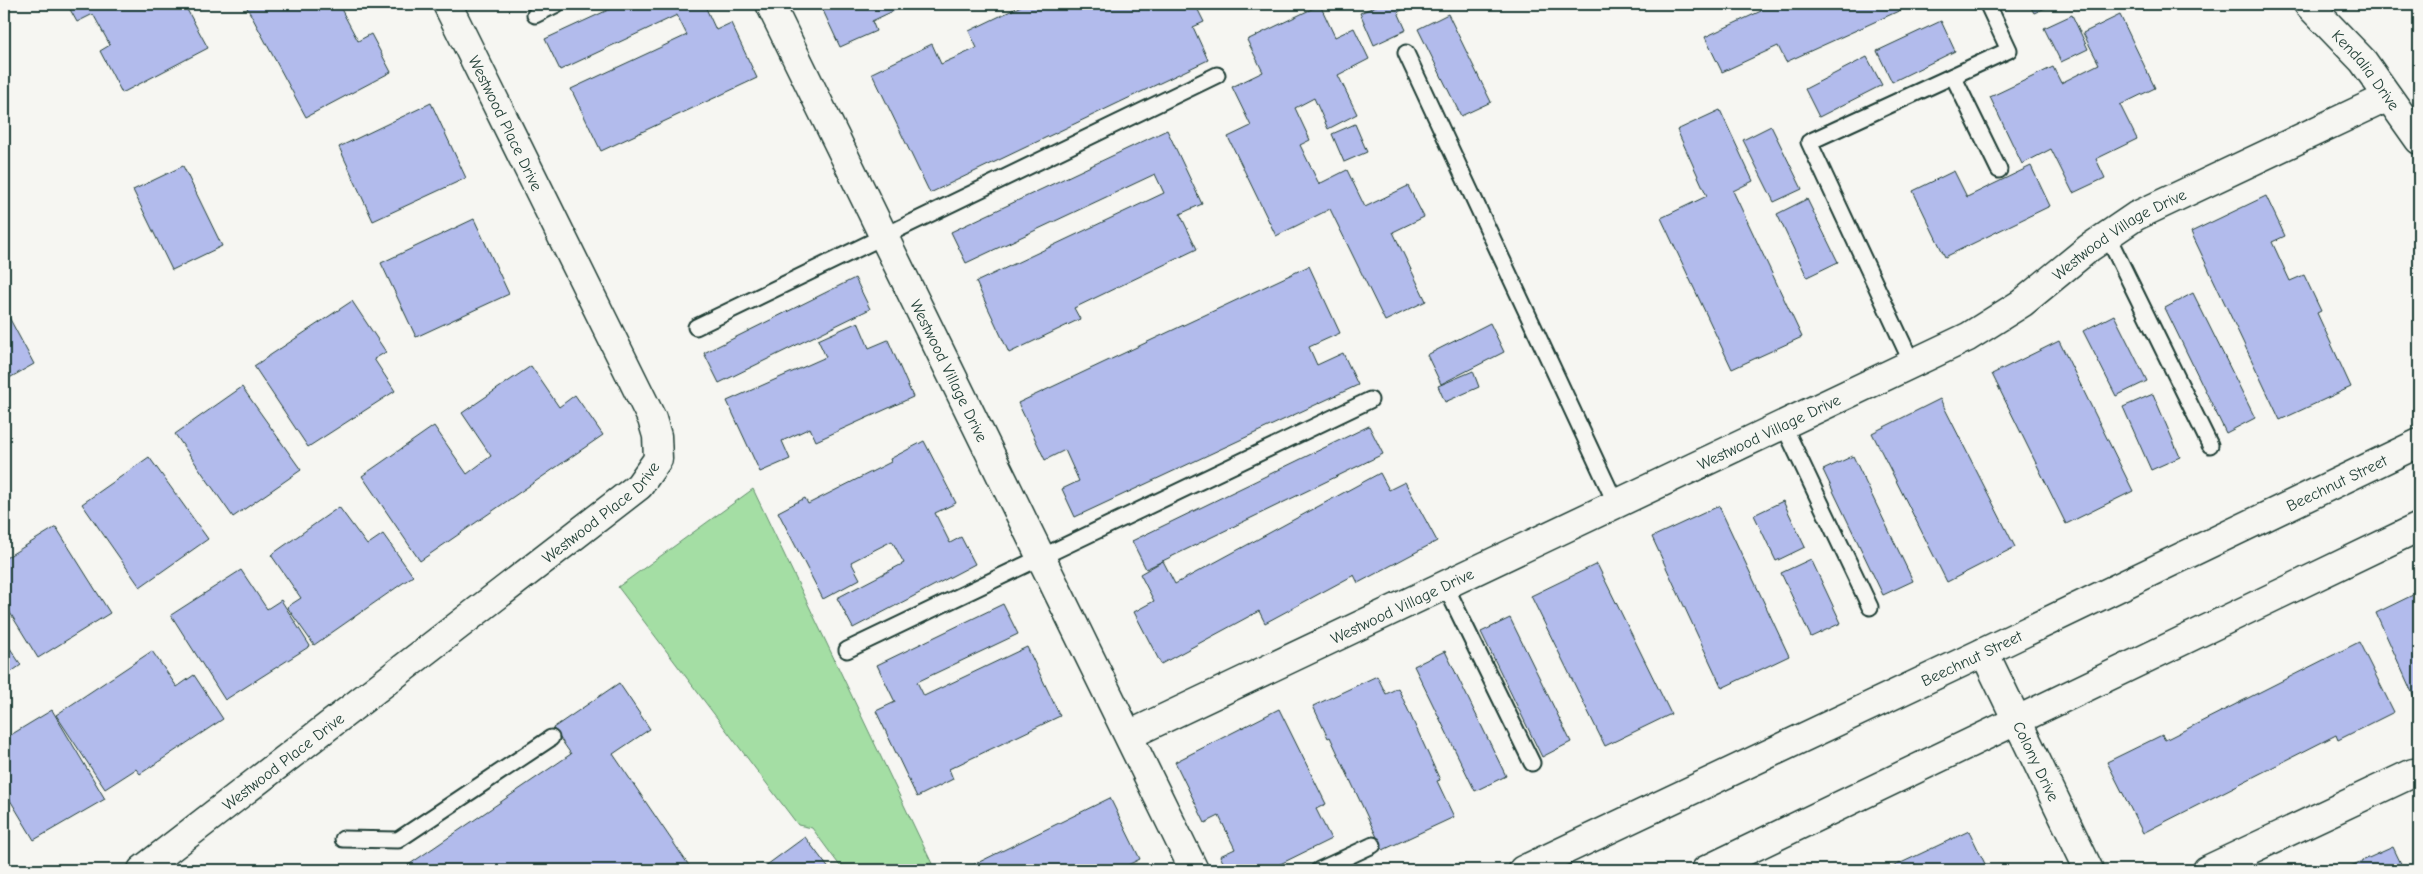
<svg xmlns="http://www.w3.org/2000/svg" width="2423" height="874" viewBox="0 0 2423 874" font-family="'Comic Neue',sans-serif">
	<style>
		.green { fill: #a4dea4; stroke: #628e6c }
		.building { fill: #b2bbec; stroke: #1f3d34 }
		.lines { fill: none; stroke-linecap: round; stroke-linejoin: round }
		.lane-casing { stroke: #1f3d34; stroke-width: 19 }
		.street-casing { stroke: #1f3d34; stroke-width: 31 }
		.secondary-casing { stroke: #1f3d34; stroke-width: 31 }
		.lane { stroke: #f6f6f2; stroke-width: 15 }
		.street { stroke: #f6f6f2; stroke-width: 28 }
		.secondary { stroke: #f6f6f2; stroke-width: 28 }
		.labels { text-anchor: middle; stroke-width: 5; stroke-linejoin: round; paint-order: stroke }
		.street-label { font-size: 16px; fill: #1f3d34; stroke: #f6f6f2 }
	</style>
	<rect width="100%" height="100%" fill="#f6f6f2"/>
	<filter id="ink" filterUnits="userSpaceOnUse"><feTurbulence type="fractalNoise" baseFrequency=".02" numOctaves="2"/><feDisplacementMap in="SourceGraphic" scale="10" xChannelSelector="R" yChannelSelector="G"/><feConvolveMatrix kernelMatrix="1 2 1 2 8 2 1 2 1" color-interpolation-filters="sRGB"/></filter>
	<g filter="url(#ink)">
		<!-- green -->
		<path class="green" d="M753,489l182,381h-92l-31,-42 -14,-3 -180,-238z"/>
		<!-- building -->
		<g class="building">
			<path d="M67,4h117l24,44 -86,45 -22,-42 10,-6 -17,-31 -16,8z"/>
			<path d="M245,4h100l-5,3 18,34 13,-7 20,38 -85,45z"/>
			<path d="M621,4h83l12,26 15,-7 26,55 -156,73 -30,-62 116,-54 -10,-20 -117,55 -15,-31z"/>
			<path d="M820,4h88l-36,17 4,10 -36,16z"/>
			<path d="M1025,4h170l9,18 -11,5 15,33 -278,133 -58,-120 60,-29 9,20 36,-16 -8,-17z"/>
			<path d="M1381,4h34l-17,8 8,18 -32,15 -14,-32z"/>
			<path d="M1758,4h156l-128,58 -8,-16 -56,26 -17,-35 56,-26z"/>
			<path d="M2029,4h25l-20,9z"/>
			<path d="M1320,5l15,32 19,-9 15,31 -31,16 19,39 -29,15 -14,-31 -19,10 15,32 -10,5 19,39 28,-14 18,37 43,-21 16,31 -31,15 33,69 -41,20 -55,-112 -54,27 -48,-99 23,-11 -19,-39 31,-15 -16,-32z"/>
			<path d="M1448,14l43,88 -30,14 -43,-87z"/>
			<path d="M2072,15l16,34 -27,13 -17,-34z"/>
			<path d="M2120,15l35,73 -35,17 17,34 -41,20 9,19 -32,15 -22,-44 -29,15 -32,-67 63,-30 8,16 38,-19 -16,-31z"/>
			<path d="M1941,21l14,30 -63,31 -15,-31z"/>
			<path d="M1867,57l15,28 -63,32 -14,-28z"/>
			<path d="M431,103l35,75 -93,43 -34,-74z"/>
			<path d="M1720,110l33,71 -20,10 69,146 -70,32 -71,-151 46,-22 -30,-66z"/>
			<path d="M1355,124l12,28 -23,10 -12,-28z"/>
			<path d="M1771,126l31,63 -28,13 -31,-62z"/>
			<path d="M1167,130l35,74 -22,10 17,35 -123,59 6,11 -71,34 -33,-71 188,-89 -9,-19 -189,89 -15,-31z"/>
			<path d="M183,166l39,80 -50,24 -39,-80z"/>
			<path d="M2031,166l19,40 -105,51 -32,-66 41,-20 13,26z"/>
			<path d="M2266,196l19,40 -13,6 18,39 14,-6 17,36 -4,2 34,74 -71,33 -89,-188z"/>
			<path d="M1807,199l31,63 -31,15 -30,-63z"/>
			<path d="M474,219l35,75 -93,43 -35,-74z"/>
			<path d="M1309,266l31,67 -31,14 8,18 26,-12 15,32 -283,132 -13,-28 17,-8 -14,-31 -20,10 -27,-57z"/>
			<path d="M855,278l15,31 -151,74 -15,-30z"/>
			<path d="M2193,293l62,125 -29,15 -61,-125z"/>
			<path d="M352,301l34,51 -12,7 21,32 -87,56 -54,-81z"/>
			<path d="M4,308l30,56 -30,17z"/>
			<path d="M2114,315l33,66 -31,15 -33,-65z"/>
			<path d="M858,322l11,26 19,-8 25,57 -97,44 -6,-13 -28,13 8,18 -30,13 -33,-71 99,-44 -8,-17z"/>
			<path d="M1490,323l14,29 -63,32 -14,-29z"/>
			<path d="M2059,341l74,150 -67,33 -74,-150z"/>
			<path d="M531,366l28,41 16,-12 28,40 -183,126 -58,-85 72,-50 33,48 24,-18 -29,-43z"/>
			<path d="M1473,371l6,16 -34,15 -7,-16z"/>
			<path d="M242,387l59,83 -68,47 -58,-83z"/>
			<path d="M2153,394l27,63 -29,13 -28,-63z"/>
			<path d="M1940,399l75,148 -68,35 -75,-149z"/>
			<path d="M1369,426l14,28 -237,115 -14,-28z"/>
			<path d="M924,441l32,62 -21,10 15,30 11,-6 14,27 -122,64 -16,-30 67,-35 -12,-22 -41,21 9,17 -37,20 -45,-87 27,-14 3,6 83,-42 -1,-3z"/>
			<path d="M1853,456l60,125 -30,14 -60,-125z"/>
			<path d="M149,457l59,82 -68,48 -58,-83z"/>
			<path d="M1380,473l9,17 16,-8 32,59 -79,42 -4,-8 -89,48 -6,-12 -98,53 -27,-52 20,-11 -14,-27 23,-13 12,23z"/>
			<path d="M1783,501l22,46 -29,14 -22,-46z"/>
			<path d="M1719,506l70,150 -67,32 -70,-151z"/>
			<path d="M339,507l28,38 16,-11 30,42 -99,69 -27,-38 14,-9 -30,-43z"/>
			<path d="M56,527l54,86 -72,45 -34,-55v-44z"/>
			<path d="M1811,559l30,64 -30,14 -30,-64z"/>
			<path d="M1597,564l74,150 -66,32 -74,-150z"/>
			<path d="M241,570l26,39 14,-9 29,46 -85,54 -54,-85z"/>
			<path d="M2419,592v116l-43,-95z"/>
			<path d="M1003,604l15,30 -101,48 7,14 103,-49 33,69 -111,53 4,10 -36,18 -41,-86 19,-9 -18,-37z"/>
			<path d="M1510,618l61,124 -29,15 -61,-125z"/>
			<path d="M4,639l17,26 -17,12z"/>
			<path d="M2359,642l35,70 -56,28 -2,-5 -193,98 -36,-71 55,-27 3,5z"/>
			<path d="M152,651l25,36 17,-12 29,44 -83,55 -4,-5 -31,20 -49,-74z"/>
			<path d="M1445,651l61,125 -31,15 -61,-125z"/>
			<path d="M1377,676l9,18 12,-6 42,92 -3,1 17,36 -71,33 -53,-113 -2,1 -15,-32z"/>
			<path d="M619,683l31,46 -37,25 79,116h-291l170,-116 -18,-26z"/>
			<path d="M1279,709l47,95 -10,5 15,30 -63,31h-41l-7,-14 15,-7 -16,-33 -14,7 -30,-61z"/>
			<path d="M52,710l53,89 -71,41 -30,-50v-51z"/>
			<path d="M1110,798l30,61 -22,11h-155z"/>
			<path d="M1969,831l19,39h-102z"/>
			<path d="M805,837l25,33h-70z"/>
			<path d="M2393,847l11,23h-62z"/>
		</g>
		<g class="lines">
			<!-- lane casing -->
			<g class="lane-casing">
				<g id="lane">
					<path d="M535,15l22,-11"/>
					<path d="M1406,53l210,451"/>
					<path d="M1953,76l46,94"/>
					<path d="M2107,235l103,210"/>
					<path d="M696,327l521,-252"/>
					<path d="M1912,363l-103,-221 200,-92 -21,-45"/>
					<path d="M1783,424l87,183"/>
					<path d="M1445,585l87,178"/>
					<path d="M847,650l523,-250"/>
					<path d="M343,839l55,1 153,-102"/>
					<path d="M1319,870l54,-25"/>
				</g>
			</g>
			<!-- street casing -->
			<g class="street-casing">
				<g id="street">
					<path id="s1" d="M770,4l424,866"/>
					<path id="s2" d="M2308,4l55,57 56,79"/>
					<path id="s3" d="M1984,652l105,218"/>
					<path id="s4" d="M1129,735l839,-398 54,-34 67,-55 47,-32 252,-119"/>
					<path id="s5" d="M142,870l497,-384 19,-27 -1,-23 -5,-17 -205,-415"/>
					<path d="M2207,870l206,-97"/>
				</g>
			</g>
			<!-- secondary casing -->
			<g class="secondary-casing">
				<g id="secondary">
					<path id="s6" d="M1523,870l461,-218 435,-209"/>
					<path d="M1706,870l713,-343"/>
				</g>
			</g>
			<!-- lane -->
			<use href="#lane" class="lane"/>
			<!-- street -->
			<use href="#street" class="street"/>
			<!-- secondary -->
			<use href="#secondary" class="secondary"/>
		</g>
	</g>
	<g class="labels">
		<!-- street labels -->
		<g class="street-label">
			<text dy="6" stroke="none"><textPath href="#s2" startOffset="88">Kendalia Drive</textPath></text>
			<text transform="translate(506 123) rotate(64)" y="6">Westwood Place Drive</text>
			<text dy="6" stroke="none"><textPath href="#s4" startOffset="1112">Westwood Village Drive</textPath></text>
			<text dy="6" stroke="none"><textPath href="#s1" startOffset="408">Westwood Village Drive</textPath></text>
			<text dy="6" stroke="none"><textPath href="#s4" startOffset="708">Westwood Village Drive</textPath></text>
			<text dy="6" stroke="none"><textPath href="#s6" startOffset="901">Beechnut Street</textPath></text>
			<text dy="6" stroke="none"><textPath href="#s5" startOffset="582">Westwood Place Drive</textPath></text>
			<text dy="6" stroke="none"><textPath href="#s4" startOffset="302">Westwood Village Drive</textPath></text>
			<text dy="6" stroke="none"><textPath href="#s6" startOffset="496">Beechnut Street</textPath></text>
			<text dy="6" stroke="none"><textPath href="#s3" startOffset="121">Colony Drive</textPath></text>
			<text dy="6" stroke="none"><textPath href="#s5" startOffset="178">Westwood Place Drive</textPath></text>
		</g>
	</g>
	<!-- margin -->
	<rect width="2423" height="874" fill="none" stroke="#f6f6f2" stroke-width="20"/>
	<rect x="10" y="10" width="2403" height="854" fill="none" stroke="#1f3d34" stroke-width="2" filter="url(#ink)"/>
</svg>
